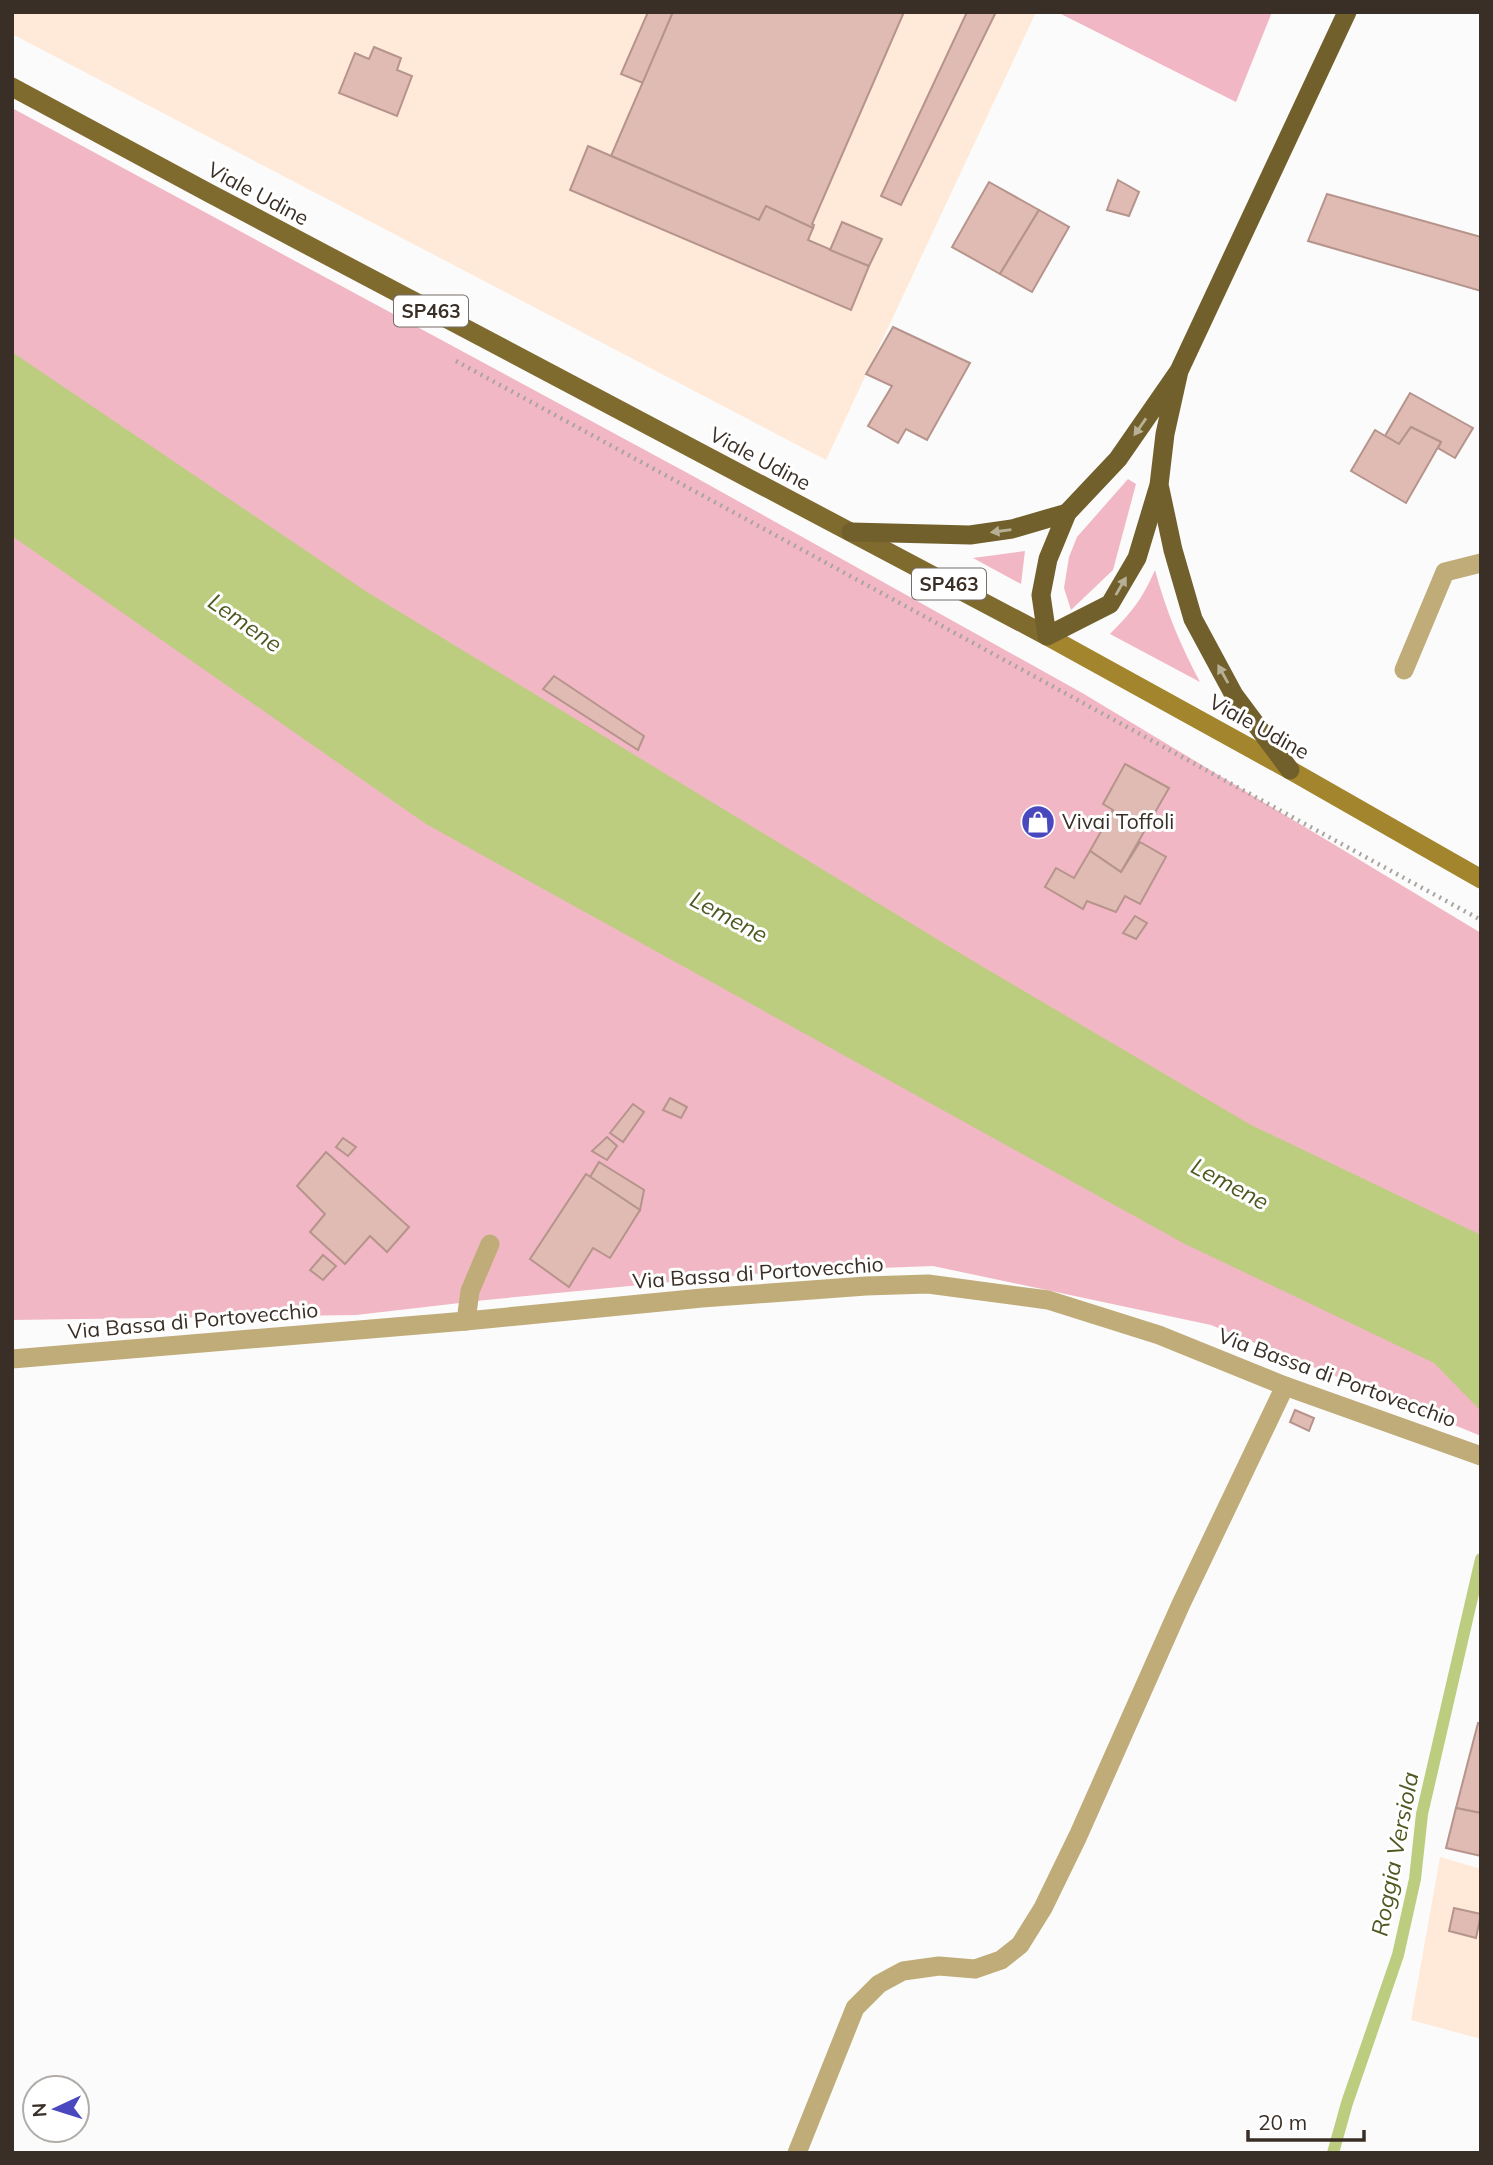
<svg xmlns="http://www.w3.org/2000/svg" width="1493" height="2165" viewBox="0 0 1493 2165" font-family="Mulish,sans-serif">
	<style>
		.built { fill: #ffead9 }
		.green { fill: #f2b7c4 }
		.water { fill: #bccd80 }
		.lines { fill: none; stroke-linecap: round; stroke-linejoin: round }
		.stream { stroke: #bccd80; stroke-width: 12 }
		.building { fill: #dfbbb3; stroke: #b6948c; stroke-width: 2 }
		.path { stroke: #a9a4a0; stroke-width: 4.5; stroke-dasharray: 2 5; stroke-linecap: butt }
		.minor { stroke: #bfac78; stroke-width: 19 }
		.tertiary { stroke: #bfac78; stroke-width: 19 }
		.secondary { stroke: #a2852c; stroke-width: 19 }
		.primary { stroke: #806b2f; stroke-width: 19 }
		.trunk { stroke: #72602c; stroke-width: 19 }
		.oneway { fill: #b8b096 }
		.labels { text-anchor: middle; stroke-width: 6; stroke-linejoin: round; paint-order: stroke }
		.shield { fill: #fff; stroke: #756d67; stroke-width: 2 }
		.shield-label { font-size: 19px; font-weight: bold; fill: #3a2f26 }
		.street-label { font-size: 21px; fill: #3a2f26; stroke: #fff }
		.poi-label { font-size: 21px; fill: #3a2f26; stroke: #fff; text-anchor: start }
		.water-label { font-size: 23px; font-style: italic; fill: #4e5921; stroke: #fff }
	</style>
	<rect width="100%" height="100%" fill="#fbfbfb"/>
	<!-- built -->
	<g class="built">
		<path d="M12,12h1024l-210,448 -814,-426z"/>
		<path d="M1440,1857l41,12v170l-70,-19z"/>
	</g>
	<!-- green -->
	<g class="green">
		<path d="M1057,12h215l-36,90z"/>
		<path d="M12,108l681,368 391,218 397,239v503l-270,-111 -278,-59 -158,6 -289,28 -130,15 -344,5z"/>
		<path d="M1128,479l8,5 -23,86 -42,40 -7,-22 5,-31 8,-20z"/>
		<path d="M1025,551l-4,33 -48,-26z"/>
		<path d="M1155,570c11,41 25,74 45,112l-90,-48c23,-23 32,-35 45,-64z"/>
	</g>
	<!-- water -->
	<path class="water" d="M12,352l355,240 606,369 278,164 230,110v176l-47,-48 -251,-120 -757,-419 -414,-288z"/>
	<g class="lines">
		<!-- stream -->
		<path class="stream" d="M1333,2153l14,-50 51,-148 17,-76 7,-65 59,-255"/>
	</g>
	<!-- building -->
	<g class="building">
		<path d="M648,12h25l-30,71 -22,-9z"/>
		<path d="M673,12h231l-92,212 2,1 -1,3 -47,-22 -7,14 -148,-64z"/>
		<path d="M967,12h29l-95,193 -20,-9z"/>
		<path d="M374,47l27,11 -4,12 15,6 -15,40 -58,-23 16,-40 14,6z"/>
		<path d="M588,146l171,74 7,-14 47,22 -5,12 61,26 -18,44 -281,-120z"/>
		<path d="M1118,180l21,12 -10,24 -22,-6z"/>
		<path d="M989,182l50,28 -39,64 -48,-27z"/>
		<path d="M1327,194l154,43v54l-173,-50z"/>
		<path d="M1039,210l30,17 -37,65 -32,-18z"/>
		<path d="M842,222l40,17 -13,27 -39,-16z"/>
		<path d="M893,327l77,36 -43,77 -21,-11 -8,14 -30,-17 24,-40 -26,-12z"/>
		<path d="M1410,393l63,35 -18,30 -17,-10 3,-6 -30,-15 -12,17 -14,-8z"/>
		<path d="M1411,427l30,15 -35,61 -55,-32 24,-41 24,14z"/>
		<path d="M554,676l90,60 -6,14 -95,-61z"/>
		<path d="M1125,764l44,24 -48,84 -31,-21 23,-41 -10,-6z"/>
		<path d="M1140,842l26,15 -26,47 -15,-8 -9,16 -29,-11 -4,8 -38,-22 11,-19 18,10 16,-27 31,21z"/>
		<path d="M1135,916l12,7 -11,16 -13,-6z"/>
		<path d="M670,1098l17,9 -6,11 -18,-8z"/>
		<path d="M633,1104l11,8 -21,30 -13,-9z"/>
		<path d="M607,1137l10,9 -10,14 -15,-9z"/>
		<path d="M343,1138l13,9 -8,9 -12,-9z"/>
		<path d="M326,1152l83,75 -22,25 -17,-16 -25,28 -35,-32 15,-18 -28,-28z"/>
		<path d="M599,1162l45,28 -4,20 -50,-33z"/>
		<path d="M586,1174l54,36 -30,48 -17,-10 -24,39 -39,-28z"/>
		<path d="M323,1255l13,11 -13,14 -13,-10z"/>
		<path d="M1295,1410l19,8 -5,13 -19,-9z"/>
		<path d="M1478,1723l3,1v89l-25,-5z"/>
		<path d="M1456,1808l25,5v43l-35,-8z"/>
		<path d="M1454,1908l27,6 -5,24 -27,-7z"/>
	</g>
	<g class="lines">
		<!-- path -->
		<path class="path" d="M456,361l1025,559"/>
		<!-- minor -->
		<g class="minor">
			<path d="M1404,670l41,-98 36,-9"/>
			<path d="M466,1321l4,-30 20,-47"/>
			<path d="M797,2153l58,-145 24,-24 24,-13 36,-5 36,3 26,-9 19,-15 23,-37 35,-72 103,-232 104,-218"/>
		</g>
		<!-- tertiary -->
		<path class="tertiary" d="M12,1359l454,-38 236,-23 164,-12 62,-2 120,16 111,35 126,51 196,70"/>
		<!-- secondary -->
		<path class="secondary" d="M1047,636l243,134 191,109"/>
		<!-- primary -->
		<path class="primary" d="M12,87l197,106 838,443"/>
		<!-- trunk -->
		<g class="trunk">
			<path d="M1179,371l-14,63 -6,51 -22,73 -27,46 -63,32 -6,-41 7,-36 19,-46 51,-54 61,-88 168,-359"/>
			<path d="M1160,489l13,61 20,69 41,76 56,75"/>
			<path d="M851,532l119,3 42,-6 55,-16"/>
		</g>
	</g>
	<!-- one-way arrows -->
	<defs><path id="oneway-solid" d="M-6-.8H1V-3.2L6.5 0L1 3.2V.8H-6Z" transform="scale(1.75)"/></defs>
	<g class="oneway">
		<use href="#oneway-solid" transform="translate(1140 427) rotate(125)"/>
		<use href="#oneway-solid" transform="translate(1001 531) rotate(172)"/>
		<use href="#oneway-solid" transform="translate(1121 586) rotate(-60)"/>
		<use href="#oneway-solid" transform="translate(1223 674) rotate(-119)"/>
	</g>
	<!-- icons -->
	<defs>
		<g id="shop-disc" transform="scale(1.75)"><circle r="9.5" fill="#4948be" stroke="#fff"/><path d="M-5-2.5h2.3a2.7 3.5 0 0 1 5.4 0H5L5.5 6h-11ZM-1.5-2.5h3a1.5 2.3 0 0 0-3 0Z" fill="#fff"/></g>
	</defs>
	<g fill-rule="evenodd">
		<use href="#shop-disc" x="1038" y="822"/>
	</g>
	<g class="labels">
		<!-- shield labels -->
		<g class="shield">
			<rect x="394" y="295.5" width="74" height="31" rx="5"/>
			<rect x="912" y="568.5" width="74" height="31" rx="5"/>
		</g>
		<g class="shield-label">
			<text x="431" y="318">SP463</text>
			<text x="949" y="591">SP463</text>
		</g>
		<!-- street labels -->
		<g class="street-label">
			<text transform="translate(258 194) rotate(28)" y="7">Viale Udine</text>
			<text transform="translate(760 459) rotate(28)" y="7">Viale Udine</text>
			<text transform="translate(1259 727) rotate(29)" y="7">Viale Udine</text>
			<text transform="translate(758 1273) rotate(-4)" y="7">Via Bassa di Portovecchio</text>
			<text transform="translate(193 1321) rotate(-5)" y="7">Via Bassa di Portovecchio</text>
			<text transform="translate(1337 1378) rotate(20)" y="7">Via Bassa di Portovecchio</text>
		</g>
		<!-- poi labels -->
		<g class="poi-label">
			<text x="1062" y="829">Vivai Toffoli</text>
		</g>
		<!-- water labels -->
		<g class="water-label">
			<text transform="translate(245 623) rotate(35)" y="8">Lemene</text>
			<text transform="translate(729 917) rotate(28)" y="8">Lemene</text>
			<text transform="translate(1230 1184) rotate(28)" y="8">Lemene</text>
			<text transform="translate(1395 1854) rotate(-79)" y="8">Roggia Versiola</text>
		</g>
	</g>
	<!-- border -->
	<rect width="1493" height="2165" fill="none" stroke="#3a2f26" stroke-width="28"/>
	<!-- north arrow -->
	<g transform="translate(56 2109) rotate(266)"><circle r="33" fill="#ffffff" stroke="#b0aca8" stroke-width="2"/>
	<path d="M0-5L12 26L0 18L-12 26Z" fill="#4948be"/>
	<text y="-10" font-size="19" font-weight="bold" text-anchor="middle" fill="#3a2f26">N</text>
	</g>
	<!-- scale -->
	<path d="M1248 2130v10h116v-10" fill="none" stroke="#3a2f26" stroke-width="3.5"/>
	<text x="1258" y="2130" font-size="21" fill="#3a2f26" stroke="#ffffff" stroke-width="5" paint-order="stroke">20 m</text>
</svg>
